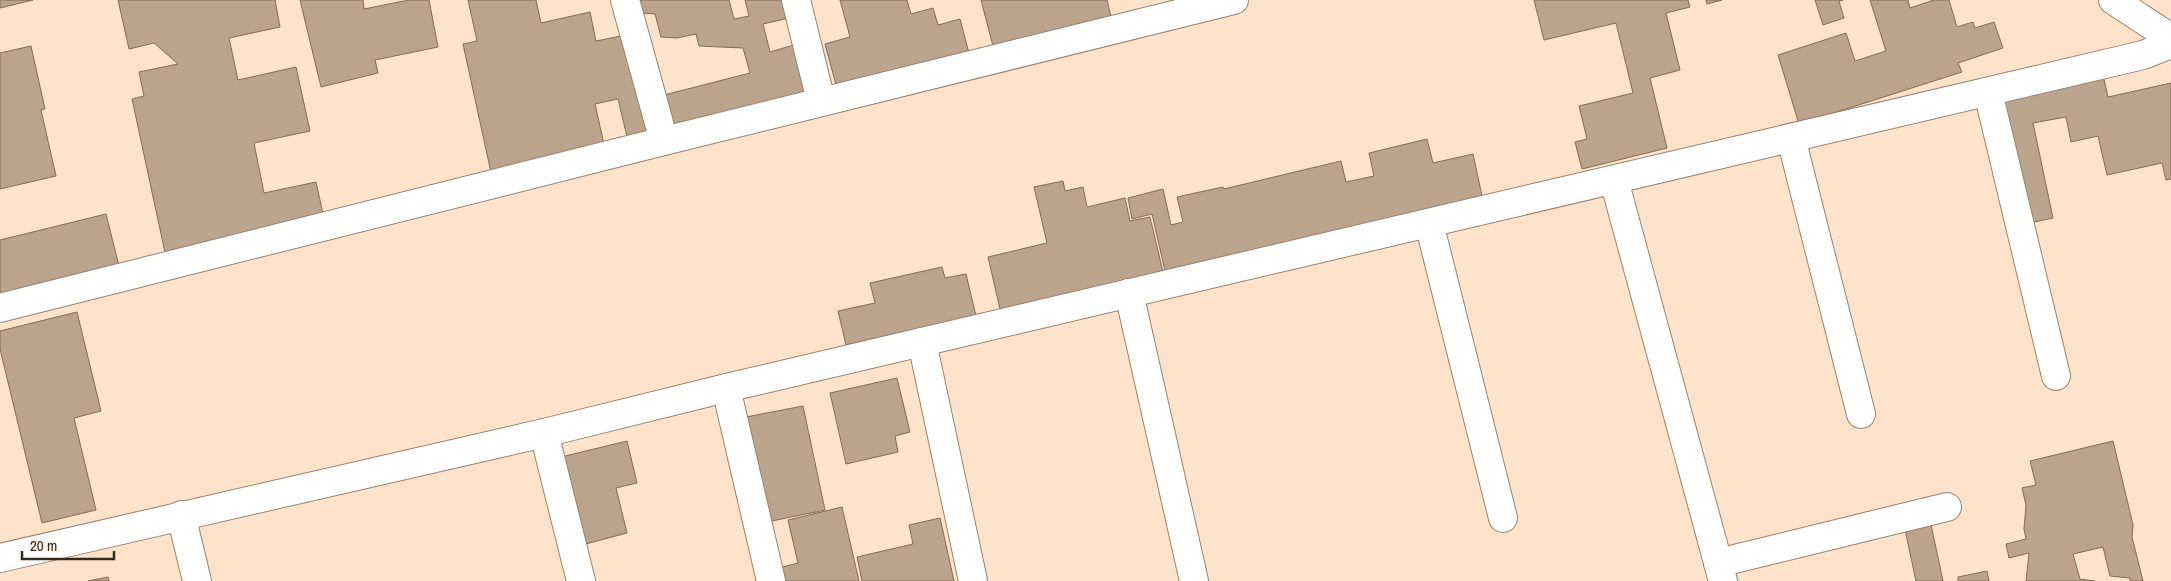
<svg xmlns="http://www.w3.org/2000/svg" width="2171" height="581" viewBox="0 0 2171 581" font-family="'Archivo Narrow',sans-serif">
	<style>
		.building { fill: #bba48d; stroke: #826c56 }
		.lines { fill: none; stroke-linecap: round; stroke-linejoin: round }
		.street-casing { stroke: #99826b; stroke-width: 30 }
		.street { stroke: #fff; stroke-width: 28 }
	</style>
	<rect width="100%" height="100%" fill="#fce3ca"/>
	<!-- building -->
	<g class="building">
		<path d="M0,0h33l-33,8z"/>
		<path d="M118,0h157l5,27 -51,11 9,42 58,-13 14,64 -56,12 10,50 52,-11 9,41 -159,34 -34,-158 12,-3 -5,-24 39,-8 -24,-21 -25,6z"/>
		<path d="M300,0h63l1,9 45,-9h20l9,47 -63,13 3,13 -57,14z"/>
		<path d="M468,0h68l5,23 49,-11 6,29 35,-7 23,100 -26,7 -10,-42 -23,5 11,49 -114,24 -29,-133 14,-3z"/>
		<path d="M637,0h92l5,19 15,-3 -4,-16h39l5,18 -26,6 7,28 34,-10 14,56 -146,32 -8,-35 86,-22 -7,-25 -44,-2 -3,-12 -19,4 -16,-1 -6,-23 -14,-1z"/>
		<path d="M840,0h67l4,14 22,-6 5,17 22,-6 10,38 -132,35 -13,-48 25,-7z"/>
		<path d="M981,0h126l5,21 -118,29z"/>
		<path d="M1534,0h154l2,7 -24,6 14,57 -30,8 17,70 -85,21 -7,-27 12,-3 -8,-33 54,-13 -17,-70 -72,17z"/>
		<path d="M1706,0h16l-15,4z"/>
		<path d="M1815,0h28l-4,1 5,17 -21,7z"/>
		<path d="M1870,0h38l2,8 24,-8h15l8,27 16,-5 2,6 19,-6 9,26 -45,15 4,9 -163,52 -21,-69 68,-22 9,28 31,-10z"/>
		<path d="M31,46l14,63 -4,1 15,66 -56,13v-136z"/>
		<path d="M2103,75l5,22 63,-14v96l-5,1 -4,-17 -55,12 -9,-39 -27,6 -5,-25 -33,6 20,95 -28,6 -27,-127z"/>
		<path d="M1427,139l6,24 40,-9 9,42 -317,75 -13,-57 -20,5 -4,-21 35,-9 8,36 12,-3 -6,-25 46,-10 1,2 117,-28 5,21 28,-6 -5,-23z"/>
		<path d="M1063,181l2,10 18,-4 4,20 38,-9 5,23 20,-4 13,55 -163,37 -12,-52 59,-14 -13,-56z"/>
		<path d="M106,214l13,52 -119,28v-54z"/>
		<path d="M942,267l3,11 21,-4 10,42 -130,29 -8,-34 37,-8 -5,-20z"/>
		<path d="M77,312l24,99 -27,7 22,92 -54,13 -42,-174v-18z"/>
		<path d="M897,378l13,54 -15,4 3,16 -52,12 -16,-71z"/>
		<path d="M803,406l22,104 -63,13 -21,-105z"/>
		<path d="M627,441l10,42 -21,5 11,45 -49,13 -21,-88z"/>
		<path d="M2113,441l20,84 -1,12 11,44h-13v-3l-20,-2 -7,-29 -30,7 7,25 15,2h-69l3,-28 -20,5 -3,-14 20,-5 -2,-10 2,-24 -4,-17 14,-3 -6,-24z"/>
		<path d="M842,507l17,74h-82l-2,-12 23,-6 -10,-43z"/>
		<path d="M940,518l14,63h-92l-5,-24 56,-13 -4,-19z"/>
		<path d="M1930,520l13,61h-27l-12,-56z"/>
		<path d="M1987,571l2,10h-31v-4z"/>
		<path d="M108,577l1,4h-21z"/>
	</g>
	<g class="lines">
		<!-- street casing -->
		<g class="street-casing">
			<g id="street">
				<path d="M625,0l39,141"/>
				<path d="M796,0l25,101"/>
				<path d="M2113,0l58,38"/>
				<path d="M1988,92l68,284"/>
				<path d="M1791,138l70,276"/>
				<path d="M1614,180l109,401"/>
				<path d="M1429,223l74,295"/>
				<path d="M1129,293l65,288"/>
				<path d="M0,308l664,-167 570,-141"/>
				<path d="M922,342l51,239"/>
				<path d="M726,388l45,193"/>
				<path d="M544,433l37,148"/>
				<path d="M181,515l16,66"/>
				<path d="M0,558l544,-125 182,-45 1417,-333 28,-11"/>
				<path d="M1718,563l229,-56"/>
			</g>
		</g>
		<!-- street -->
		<use href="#street" class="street"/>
	</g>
	<!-- scale -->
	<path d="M22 551v8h92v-8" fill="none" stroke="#31281e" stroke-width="2.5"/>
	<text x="30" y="551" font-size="15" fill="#31281e" stroke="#fdf3e9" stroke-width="4" paint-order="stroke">20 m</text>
</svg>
